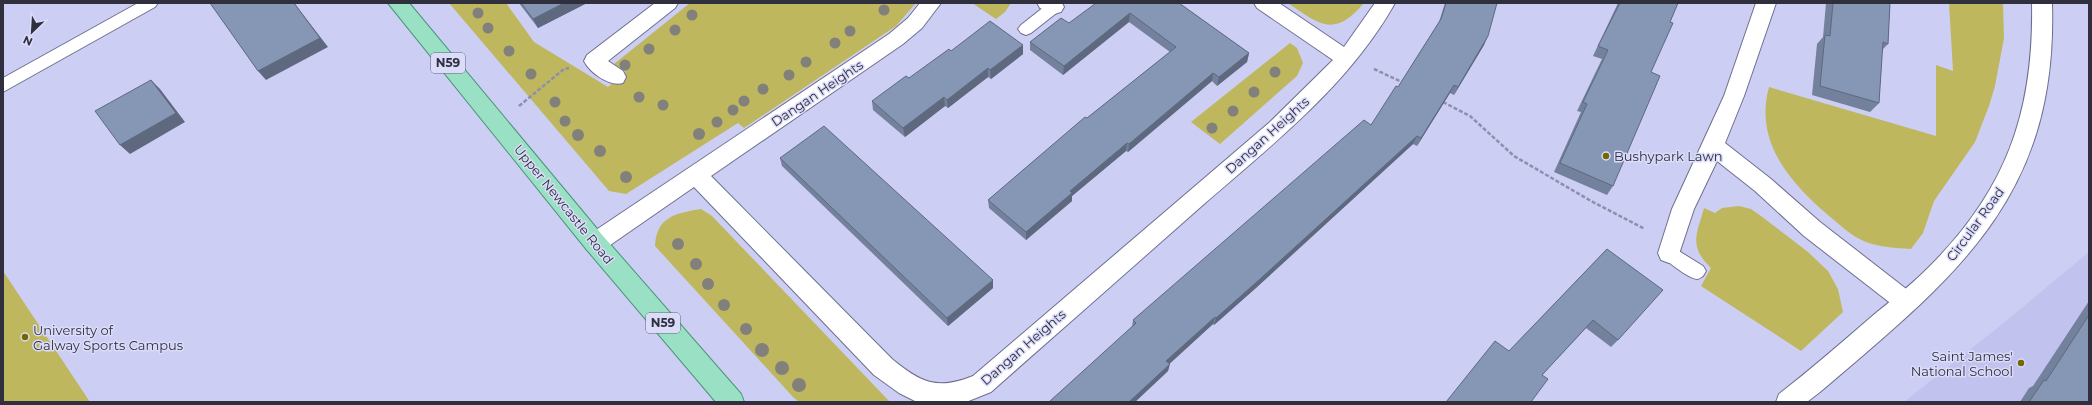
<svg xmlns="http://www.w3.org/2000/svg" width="2092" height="405" viewBox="0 0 2092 405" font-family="Montserrat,sans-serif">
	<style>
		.built { fill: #c1c2ed }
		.green { fill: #bfb75e }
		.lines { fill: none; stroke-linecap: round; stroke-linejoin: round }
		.lane-casing { stroke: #6e6f8f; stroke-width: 2 }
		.street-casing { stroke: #6e6f8f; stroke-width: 2 }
		.secondary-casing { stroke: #6e6f8f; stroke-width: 2 }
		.primary-casing { stroke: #49947b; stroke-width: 2 }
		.path { stroke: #8e8faa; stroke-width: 2.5; stroke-dasharray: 4 2; stroke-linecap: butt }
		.lane { fill: #fff; fill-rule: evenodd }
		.street { fill: #fff; fill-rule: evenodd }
		.secondary { fill: #fff; fill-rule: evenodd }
		.primary { fill: #9ae0c4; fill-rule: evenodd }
		.tree { fill: #82807a }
		.wall { fill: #73819c }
		.shaded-wall { fill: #5e697f }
		.building { fill: #8696b5; stroke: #5e697f }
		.poi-dot { fill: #716900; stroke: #dbdcfa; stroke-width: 1.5 }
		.labels { text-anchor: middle; stroke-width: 3; stroke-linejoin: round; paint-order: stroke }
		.shield { fill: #dbdcfa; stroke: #636376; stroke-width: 1 }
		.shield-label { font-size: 12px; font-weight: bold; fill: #2f2f3d }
		.street-label { font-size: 13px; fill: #2f2f3d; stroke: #dbdcfa }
		.poi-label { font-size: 13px; fill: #2f2f3d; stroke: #dbdcfa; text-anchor: start }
	</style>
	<rect width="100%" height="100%" fill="#cdcef3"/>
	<!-- built -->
	<path class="built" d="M2089,252v150h-185l97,-77z"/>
	<!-- green -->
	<g class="green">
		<path d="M449,3h57l28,39 74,45 18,-15 -12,-8 76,-61h226l-20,23 -152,102 -6,-5 -112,71 -17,-3z"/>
		<path d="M972,3h39l-6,9 -9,7z"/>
		<path d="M1288,3h76c-30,35 -44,22 -76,0z"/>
		<path d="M1949,3h54l1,35 -9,48 -6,20 -14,36 -41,59 -11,32 -12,16c-16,-1 -31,-2 -45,-7 -15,-6 -26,-17 -38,-27 -38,-33 -74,-73 -59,-128l167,49v-71l17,6z"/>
		<path d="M1290,43l7,5 6,15 -6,13 -77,68 -29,-22z"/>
		<path d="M1739,206l12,3 10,7 47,36 20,19 10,18 5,23 -42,39 -100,-65 10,-18c-23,-22 -14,-34 -7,-60l11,5 7,-5z"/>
		<path d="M701,209l11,7 178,186h-91l-6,-5 -138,-151c1,-29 21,-33 46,-37z"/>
		<path d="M3,271l87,131h-87z"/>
	</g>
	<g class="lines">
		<!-- lane casing -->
		<g class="lane-casing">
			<g id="lane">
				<path d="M138,3h20l-3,4 -152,85v-14z"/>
				<path d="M1049,3h10l3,4 -3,4 -28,22 -5,2 -5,-2 -3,-4 3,-4z"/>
				<path d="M1669,245l34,21 3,5 -3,5c-2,1 -4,3 -6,3 -8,0 -34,-20 -37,-26l3,-5z"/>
			</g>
		</g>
		<!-- street casing -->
		<g class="street-casing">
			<g id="street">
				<path d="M655,3h23l-3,5 -67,53 15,10 3,6 -3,6c-13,4 -33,-10 -39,-22l3,-6z"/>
				<path d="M920,3h21l-19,25 -19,16 -192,132 181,183c28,23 45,32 81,17l297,-254 63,-62 -76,-52 -3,-5h25l65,44 31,-44h20c-46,82 -121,140 -191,201 -71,63 -142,125 -213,188l-25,10h-49l-18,-9 -25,-18 -180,-188 -91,63 -8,3 -8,-3 -3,-7 3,-7 302,-202 19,-16z"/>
				<path d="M1037,3h25l2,4 -3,5 -7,2 -14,-6z"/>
				<path d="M1756,3h20l-32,93 -19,47 46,36 49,43 94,73 4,7 -4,7 -8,3 -8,-3 -94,-73 -49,-45 -38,-30 -23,48 -17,51 -8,3 -8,-3 -3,-7 14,-44 52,-113z"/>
			</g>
		</g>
		<!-- secondary casing -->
		<g class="secondary-casing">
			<path id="secondary" d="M2032,3h20c6,195 -96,273 -232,389l-13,10h-31l3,-8c31,-24 61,-50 91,-76 19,-16 39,-31 57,-49 79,-78 107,-156 105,-266z"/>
		</g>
		<!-- primary casing -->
		<g class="primary-casing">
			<path id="primary" d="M388,3h21l194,233 138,158 3,8h-28l-129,-152z"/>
		</g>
		<!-- path -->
		<g class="path">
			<path d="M1374,69l30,14"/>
			<path d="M1443,102l27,14 44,40 77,45 54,28"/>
			<path d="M519,106l45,-37 5,-1"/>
		</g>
		<!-- lane -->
		<use href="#lane" class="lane"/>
		<!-- street -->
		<use href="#street" class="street"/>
		<!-- secondary -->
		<use href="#secondary" class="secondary"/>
		<!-- primary -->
		<use href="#primary" class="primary"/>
	</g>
	<!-- trees -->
	<g class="tree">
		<circle cx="884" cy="10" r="5.5"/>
		<circle cx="478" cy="13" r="5.5"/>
		<circle cx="692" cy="15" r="5.5"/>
		<circle cx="488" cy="28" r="5.5"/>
		<circle cx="675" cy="30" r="5.5"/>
		<circle cx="850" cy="31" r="5.5"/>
		<circle cx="835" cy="43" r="5.5"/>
		<circle cx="649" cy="49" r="5.5"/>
		<circle cx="509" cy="51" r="5.5"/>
		<circle cx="806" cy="62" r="5.5"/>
		<circle cx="625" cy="65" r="5.5"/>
		<circle cx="1275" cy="72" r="5.5"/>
		<circle cx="531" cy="74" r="5.5"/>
		<circle cx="789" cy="75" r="5.5"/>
		<circle cx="763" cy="89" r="5.5"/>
		<circle cx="1254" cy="92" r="5.5"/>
		<circle cx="639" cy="97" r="5.5"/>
		<circle cx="744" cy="101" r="5.5"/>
		<circle cx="555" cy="102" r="5.5"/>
		<circle cx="663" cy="105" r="5.5"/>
		<circle cx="733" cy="110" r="5.5"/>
		<circle cx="1233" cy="111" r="5.5"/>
		<circle cx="565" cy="121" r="5.5"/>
		<circle cx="717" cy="122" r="5.5"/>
		<circle cx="1212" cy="128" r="5.5"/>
		<circle cx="699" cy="134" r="6"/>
		<circle cx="578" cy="135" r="6"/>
		<circle cx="600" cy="151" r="6"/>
		<circle cx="626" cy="177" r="6"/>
		<circle cx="678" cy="244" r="6"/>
		<circle cx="696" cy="264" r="6"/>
		<circle cx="708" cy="284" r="6"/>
		<circle cx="724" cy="305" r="6"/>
		<circle cx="746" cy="329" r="6"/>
		<circle cx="762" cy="350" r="7"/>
		<circle cx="782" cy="368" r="7"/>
		<circle cx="799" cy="385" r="7"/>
	</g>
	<!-- wall -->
	<g class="wall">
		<path d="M519,3h68l-49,25z"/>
		<path d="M1179,3l70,50 -2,9 -30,24 -5,-5 -84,71 -2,-1 -54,45v5l-46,39 -37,-32 -1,-8 99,-82 83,-66 -41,-30 -66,53 -33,-25v-8l39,-19z"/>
		<path d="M1445,3h52l-13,42 -30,50 -4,-2 -33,53 -4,-2 -156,143 -43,38 -1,-1 -44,40 -1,7 -33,31h-86l83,-75 1,-7 238,-195 27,-38 41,-65z"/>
		<path d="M1618,3h60l-8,19 -19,50 -38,114 -6,9 -53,-23 27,-60 -4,-1 25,-52 -9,-3z"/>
		<path d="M1826,3h64l-2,41 -6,6 -3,53 -9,9 -58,-17 5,-51 6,-7z"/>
		<path d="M1023,45v9l-32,25 -3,-2 -40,31 -3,-2 -40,31 -32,-27 -1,-9 37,-23z"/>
		<path d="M780,158l213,130 -45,38 -166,-160z"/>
		<path d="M1607,249l11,91 -7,7 -25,-19 -44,47 -33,-24z"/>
		<path d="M2089,301v101h-69l9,-14 4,-2z"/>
	</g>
	<!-- shaded-wall -->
	<g class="shaded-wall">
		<path d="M294,3l34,44 -62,33 -8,-9z"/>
		<path d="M564,3h23l-49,25 -5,-9z"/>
		<path d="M1130,13l-1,9 -66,53 1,-9z"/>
		<path d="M1488,36l-4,9 -30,50 4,-8z"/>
		<path d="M1023,45v9l-32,25 -1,-9z"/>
		<path d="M1249,53l-2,9 -30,24 2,-9z"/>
		<path d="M988,68v9l-40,31 -1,-8z"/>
		<path d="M1213,73l-1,8 -84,71 1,-8z"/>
		<path d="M151,80l9,9 25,33 -55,32 -10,-9z"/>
		<path d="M1454,85l-4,8 -33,53 4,-8z"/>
		<path d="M944,97l1,9 -40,31 -2,-9z"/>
		<path d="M1417,136l-4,8 -156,143 -43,38 2,-7z"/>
		<path d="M1127,143l-1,8 -54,45v5l-46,39v-8l44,-41z"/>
		<path d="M993,280v8l-45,38 -1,-8z"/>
		<path d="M1215,317l-2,7 -48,44 1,-7z"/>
		<path d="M1170,364l-2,7 -33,31h-6z"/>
	</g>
	<!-- building -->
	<g class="building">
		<path d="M210,3h84l26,35 -62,33z"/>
		<path d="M521,3h43l-31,16z"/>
		<path d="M1096,3h83l70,50 -30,24 -6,-4 -84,71 -2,-1 -57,48 2,2 -46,39 -38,-32 97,-83 2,1 89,-71 -46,-34 -66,53 -34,-24 31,-24 8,5z"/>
		<path d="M1446,3h51l-9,33 -30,51 -4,-2 -33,53 -4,-2 -158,144 -43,38 -1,-1 -49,44 4,3 -41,38h-80l87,-79 -3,-3 231,-200 7,5 25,-39 2,1 43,-68z"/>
		<path d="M1620,3h58l-8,19 3,1 -22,49 9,4 -47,110 -53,-23 27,-59 -4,-2 25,-52 -10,-4z"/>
		<path d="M1833,3h57l-2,41 -5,-2 -4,61 -59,-17 5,-51 5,1z"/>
		<path d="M990,21l33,24 -33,25 -2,-2 -41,32 -3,-3 -41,31 -31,-27 34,-25 3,2 40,-29 2,2z"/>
		<path d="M151,80l25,33 -56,32 -25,-34z"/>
		<path d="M824,126l169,154 -46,38 -167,-160z"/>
		<path d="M1607,249l56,41 -45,50 -25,-20 -51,55 6,4 -17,23h-85l49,-61 14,10z"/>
		<path d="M2089,315v87h-60l15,-22 2,1z"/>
	</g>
	<!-- markers -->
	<g class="poi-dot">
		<circle cx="1606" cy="156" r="4"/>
		<circle cx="25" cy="337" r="4"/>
		<circle cx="2021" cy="363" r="4"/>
	</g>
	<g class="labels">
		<!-- shield labels -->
		<g class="shield">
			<rect x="431" y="53" width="34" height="20" rx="3"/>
			<rect x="646" y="313" width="34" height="20" rx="3"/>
		</g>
		<g class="shield-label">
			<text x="448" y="67">N59</text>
			<text x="663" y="327">N59</text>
		</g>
		<!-- street labels -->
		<g class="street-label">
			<text transform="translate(817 93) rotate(-34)" y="5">Dangan Heights</text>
			<text transform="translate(1267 135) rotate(-42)" y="5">Dangan Heights</text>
			<text transform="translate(564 204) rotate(51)" y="5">Upper Newcastle Road</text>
			<text transform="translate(1975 224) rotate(-54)" y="5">Circular Road</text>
			<text transform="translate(1023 347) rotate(-41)" y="5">Dangan Heights</text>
		</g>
		<!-- poi labels -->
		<g class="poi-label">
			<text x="1614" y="161">Bushypark Lawn</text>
			<text x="33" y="335">University of<tspan x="33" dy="15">Galway Sports Campus</tspan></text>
			<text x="2013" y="361" text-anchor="end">Saint James'<tspan x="2013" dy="15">National School</tspan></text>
		</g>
	</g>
	<!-- border -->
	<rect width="2092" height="405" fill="none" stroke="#2f2f3d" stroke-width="8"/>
	<!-- north arrow -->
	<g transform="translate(32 32) rotate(205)" stroke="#dbdcfa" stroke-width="3" paint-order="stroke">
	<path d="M0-3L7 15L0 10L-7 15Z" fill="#2f2f3d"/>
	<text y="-6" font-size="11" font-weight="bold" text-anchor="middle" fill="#2f2f3d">N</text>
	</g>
</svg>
